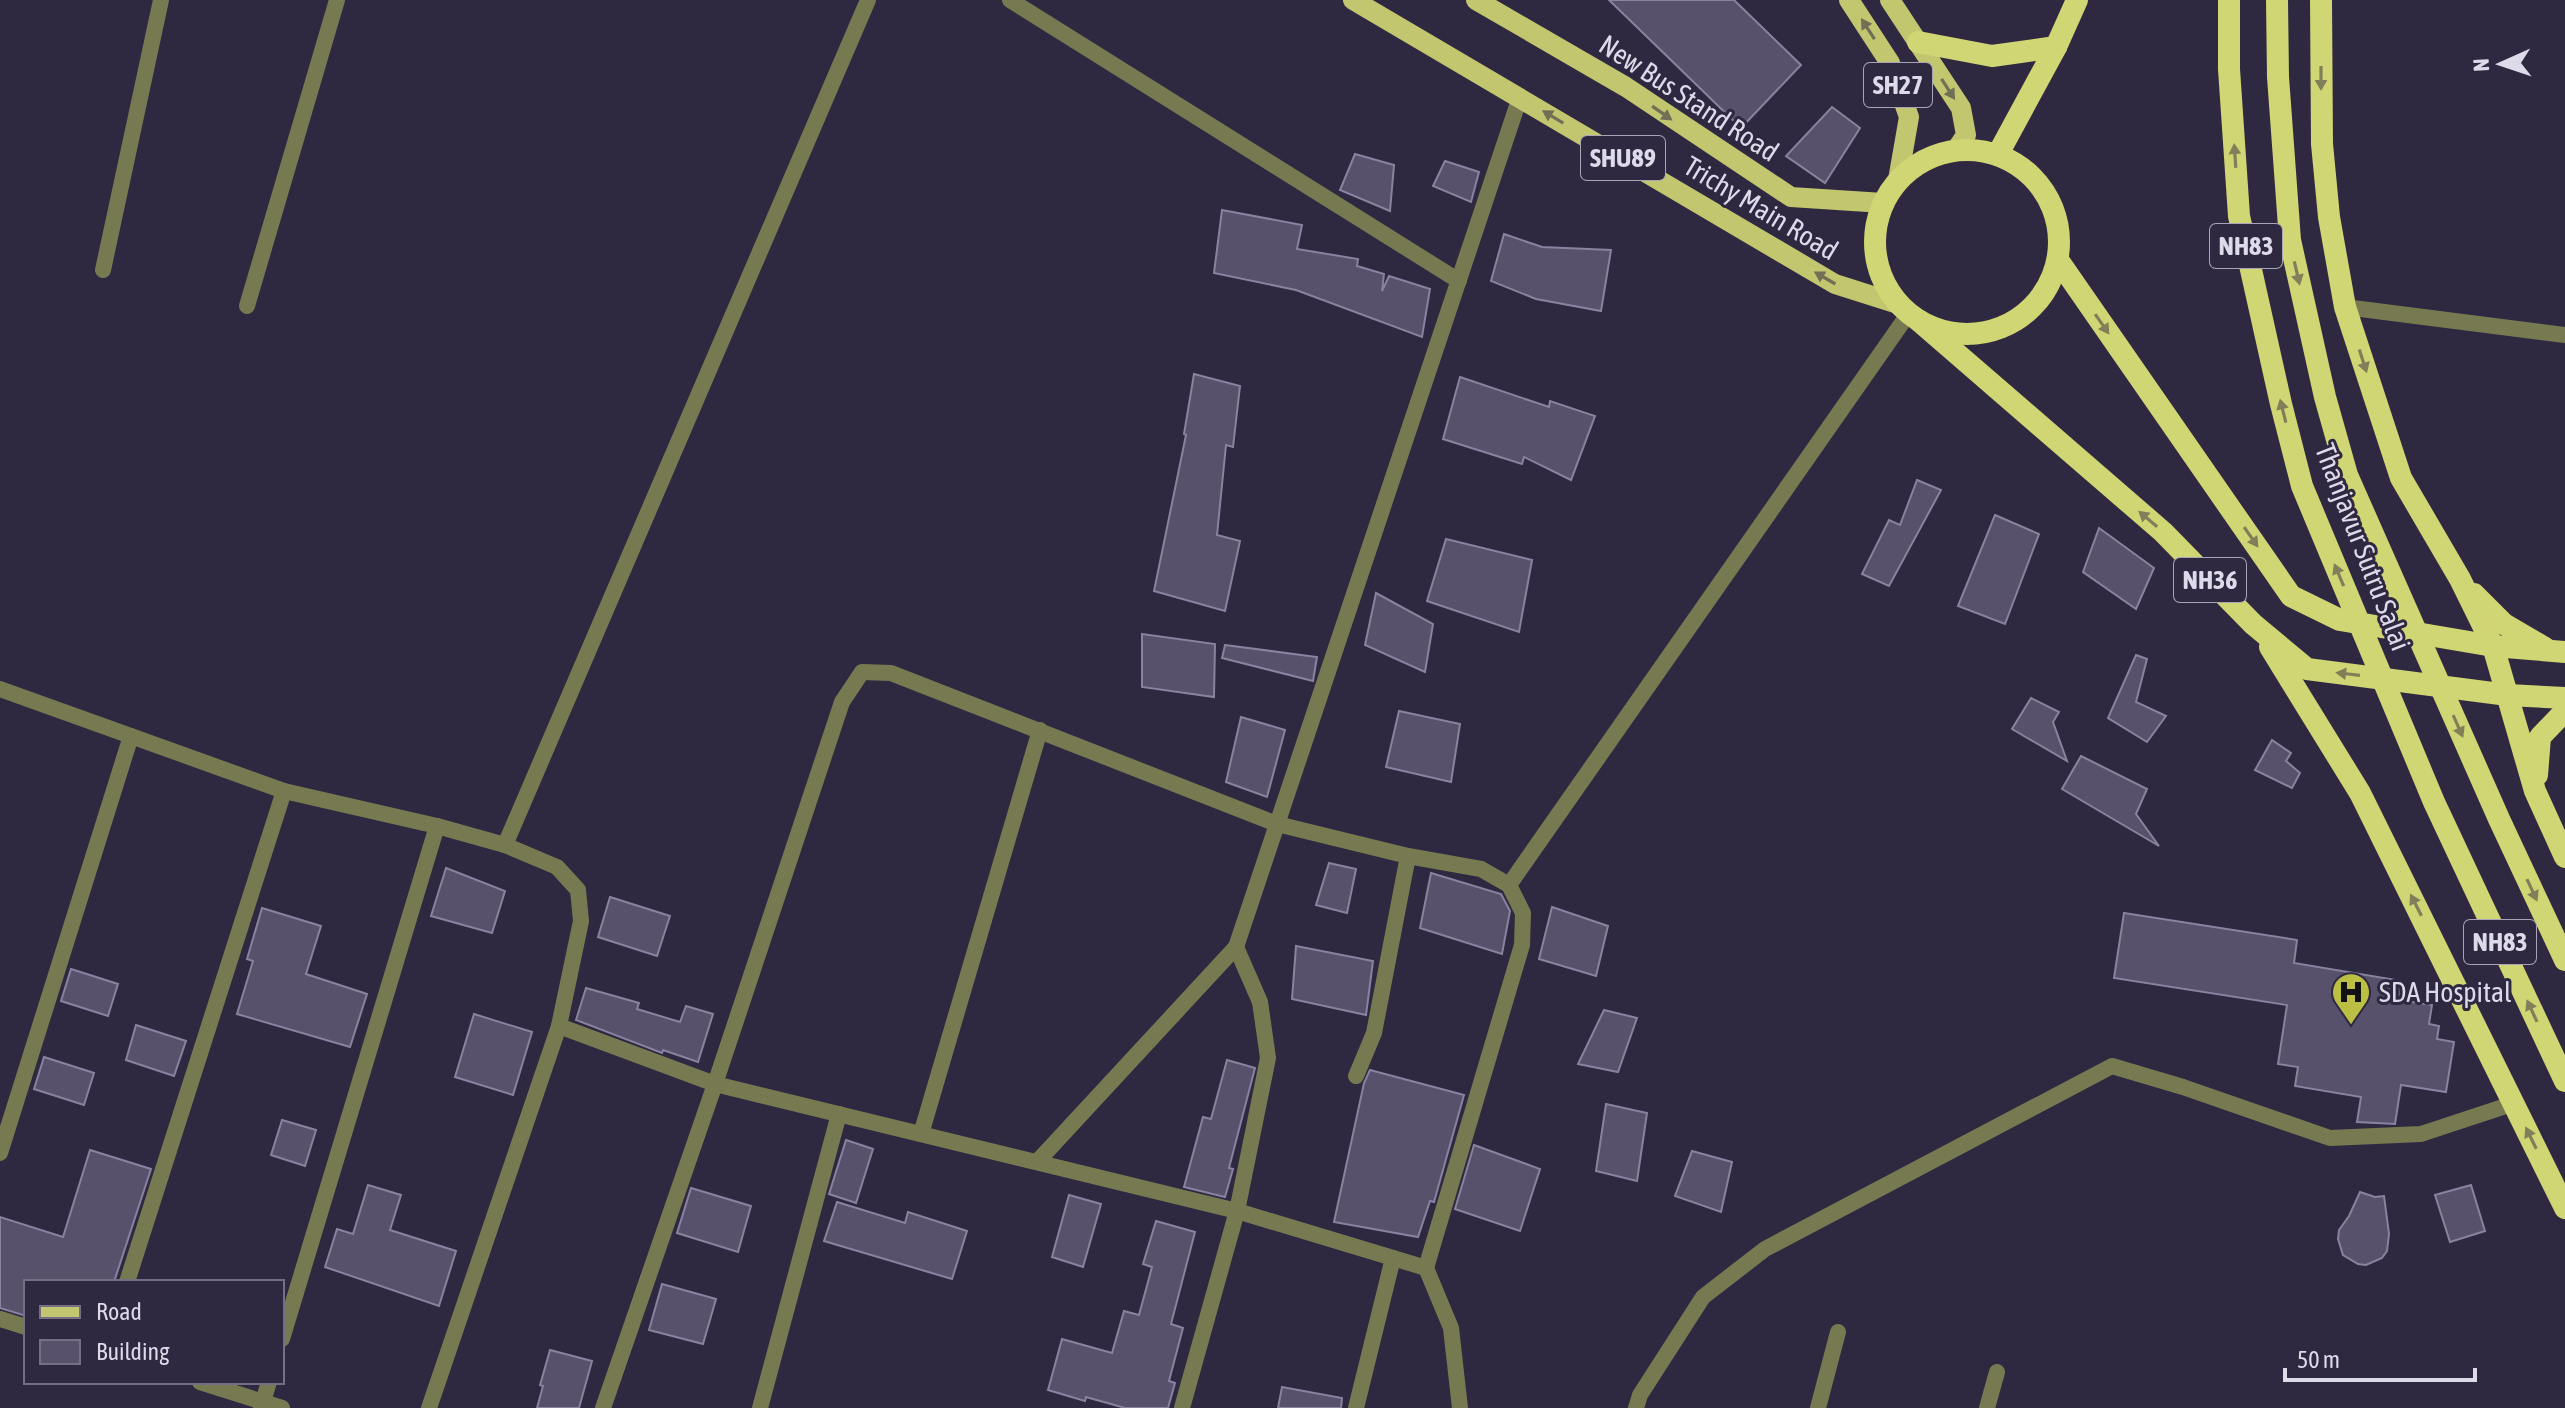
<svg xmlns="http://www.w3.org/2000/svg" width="2565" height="1408" viewBox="0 0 2565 1408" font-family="'Asap Condensed',sans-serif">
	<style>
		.building { fill: #57516c; stroke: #8982a0; stroke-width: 2 }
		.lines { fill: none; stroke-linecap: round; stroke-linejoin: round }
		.minor { stroke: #777a50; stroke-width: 16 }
		.primary { stroke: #c2c66e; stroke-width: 20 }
		.trunk { stroke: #d0d673; stroke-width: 22 }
		.oneway { fill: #716f55 }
		.oneway2 { fill: #807f5a }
		.labels { text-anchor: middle; stroke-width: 6; stroke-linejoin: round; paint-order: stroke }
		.shield { fill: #2f2841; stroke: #a9a5b7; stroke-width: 2 }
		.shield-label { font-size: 26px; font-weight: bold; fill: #dddaea }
		.street-label { font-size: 28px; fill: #dddaea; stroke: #2f2841 }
		.poi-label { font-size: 28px; fill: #dddaea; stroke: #2f2841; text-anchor: start }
	</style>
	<rect width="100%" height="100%" fill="#2f2841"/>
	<!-- building -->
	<g class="building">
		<path d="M1609,0h125l67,65 -60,63z"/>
		<path d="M1832,107l28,21 -35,55 -39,-27z"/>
		<path d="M1355,154l39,11 -4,46 -50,-21z"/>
		<path d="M1445,161l34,11 -8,30 -38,-16z"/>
		<path d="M1222,210l80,15 -5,24 61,10 -1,7 27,8 -2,17 7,-15 41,13 -8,48 -126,-47 -82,-17z"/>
		<path d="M1504,234l38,13 69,3 -10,61 -65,-12 -45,-18z"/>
		<path d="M1194,374l46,12 -7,61 -7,-2 -9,90 23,6 -15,70 -71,-20 32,-156 -2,-1z"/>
		<path d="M1460,377l89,30 1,-6 45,15 -24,64 -47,-23 -2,7 -79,-25z"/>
		<path d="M1917,480l24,10 -52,96 -27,-12 27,-54 11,5z"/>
		<path d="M1995,515l44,19 -34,90 -47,-18z"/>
		<path d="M2099,528l55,40 -18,41 -53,-37z"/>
		<path d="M1446,539l86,21 -13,72 -92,-31z"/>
		<path d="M1376,593l57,31 -8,48 -60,-27z"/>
		<path d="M1142,634l73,10 -1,53 -72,-10z"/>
		<path d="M1225,645l92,12 -4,24 -91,-23z"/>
		<path d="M2136,655l11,4 -11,43 30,14 -19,26 -39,-24z"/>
		<path d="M2031,698l28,14 -6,10 14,39 -55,-32z"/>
		<path d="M1399,711l61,13 -9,58 -65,-15z"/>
		<path d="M1241,717l44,13 -18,67 -41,-15z"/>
		<path d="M2272,740l19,13 -5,8 14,12 -8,15 -37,-18z"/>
		<path d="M2081,756l66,33 -11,25 23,32 -97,-57z"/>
		<path d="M1329,863l27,6 -9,44 -31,-8z"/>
		<path d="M446,868l59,23 -13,42 -61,-17z"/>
		<path d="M1431,873l70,21 9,17 -8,43 -82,-26z"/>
		<path d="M610,897l60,19 -13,40 -59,-19z"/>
		<path d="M1552,907l56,19 -12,50 -57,-17z"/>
		<path d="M262,908l59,18 -15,48 61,20 -17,53 -113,-33 16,-53 -6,-2z"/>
		<path d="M2124,913l173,27 -3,23 108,18 -3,19 33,5 -3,19 10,2 -2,13 17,3 -8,50 -45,-7 -6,39 -38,-2 4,-25 -66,-11 3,-19 -20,-3 9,-59 -173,-27z"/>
		<path d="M1296,946l77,15 -7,54 -74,-16z"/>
		<path d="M71,969l47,15 -10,32 -47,-15z"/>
		<path d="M586,988l53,15 -2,6 43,13 6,-16 27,8 -15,48 -35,-12 -1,3 -86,-33z"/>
		<path d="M1604,1010l33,8 -19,54 -40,-8z"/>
		<path d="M474,1014l58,18 -19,63 -58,-18z"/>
		<path d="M136,1025l50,16 -12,35 -48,-16z"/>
		<path d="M44,1057l50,16 -10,32 -50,-16z"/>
		<path d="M1227,1060l28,8 -26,100 4,1 -8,28 -41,-10 19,-70 8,2z"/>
		<path d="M1370,1070l94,25 -30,107 -4,-1 -12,36 -84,-15 30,-139z"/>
		<path d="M1606,1104l41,9 -10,68 -41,-10z"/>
		<path d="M282,1120l34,10 -11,36 -34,-11z"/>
		<path d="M846,1140l27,9 -17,54 -27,-9z"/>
		<path d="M1474,1145l66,24 -20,62 -65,-22z"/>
		<path d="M90,1150l61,19 -37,113h-88v34l-26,-8v-91l63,20z"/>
		<path d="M1692,1151l40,11 -11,50 -46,-16z"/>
		<path d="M368,1185l33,10 -11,35 66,21 -17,55 -114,-39 12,-38 16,5z"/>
		<path d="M2471,1185l14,46 -35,11 -15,-47z"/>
		<path d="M691,1188l60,18 -13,46 -61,-19z"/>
		<path d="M2360,1192l15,5 9,-1 5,38 -2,17 -5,7 -16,7 -8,-1 -15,-9 -5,-16 1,-9 10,-14z"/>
		<path d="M1069,1195l32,9 -18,63 -31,-10z"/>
		<path d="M837,1202l68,21 3,-11 59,19 -15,48 -128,-38z"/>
		<path d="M1156,1221l39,11 -24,92 12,4 -14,53 6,2 -7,25h-43l-39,-11 -1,4 -37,-11 14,-51 50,14 12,-42 15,4 13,-48 -9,-3z"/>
		<path d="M662,1284l54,15 -13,45 -54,-14z"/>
		<path d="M550,1350l42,11 -13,47h-42l6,-22 -3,-1z"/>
		<path d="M1282,1387l60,11 -1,10h-63z"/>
	</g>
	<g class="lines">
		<!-- minor -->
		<g class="minor">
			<path d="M1010,0l449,281"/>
			<path d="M103,270l58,-270"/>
			<path d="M247,306l90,-306"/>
			<path d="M2345,307l220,28"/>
			<path d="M0,689l284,102 153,35 68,19 52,22 21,23 3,31 -22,105 156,58 522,127 189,57 25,60 9,80"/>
			<path d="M505,845l363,-845"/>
			<path d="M1509,885l400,-572"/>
			<path d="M1356,1076l18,-43 34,-177"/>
			<path d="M921,1134l119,-404"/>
			<path d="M0,1153l131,-417"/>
			<path d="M1037,1162l199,-215 284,-850"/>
			<path d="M127,1282l157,-491"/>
			<path d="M0,1319l26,8"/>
			<path d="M282,1339l155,-513"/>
			<path d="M200,1382l82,26"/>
			<path d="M261,1408l8,-26"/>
			<path d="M429,1408l130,-382"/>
			<path d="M603,1408l112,-324 127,-382 20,-30 29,1 386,151 131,32 73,13 28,16 14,28 -1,32 -96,323"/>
			<path d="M760,1408l79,-294"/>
			<path d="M1182,1408l55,-197 31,-153 -8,-56 -24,-55"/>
			<path d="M1356,1408l37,-150"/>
			<path d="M1636,1408l4,-13 63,-98 62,-48 347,-183 71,21 147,51 91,-4 94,-31"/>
			<path d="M1818,1408l20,-76"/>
			<path d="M1987,1408l10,-36"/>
		</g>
		<!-- primary -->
		<g class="primary">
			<path d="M1353,0l482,284 63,20"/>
			<path d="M1476,0l150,87 165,110 92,6"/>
			<path d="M1849,0l41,63 19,54 -11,63"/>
			<path d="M1890,0l71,108 5,27 -10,15"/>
		</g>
		<!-- trunk -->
		<g class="trunk">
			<path d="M2229,0v69l10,147 42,188 21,82 132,316 131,279"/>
			<path d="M2277,0l1,77 12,163 35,157 22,78 152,344 66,141"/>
			<path d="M2321,0l1,144 7,73 16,90 56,171 59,101 33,67 42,145 30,66"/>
			<path d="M1918,42l74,14 64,-9"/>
			<circle cx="1967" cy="242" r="92"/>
			<path d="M1998,154l58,-107 21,-47"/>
			<path d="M2058,260l233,336 49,24 153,26 72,6"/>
			<path d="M1918,320l245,212 90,92 54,45 201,26 57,3"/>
			<path d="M2474,594l30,30 41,24"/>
			<path d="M2270,647l90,146 205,415"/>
			<path d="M2537,775l3,-38 25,-26"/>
		</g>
	</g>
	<!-- one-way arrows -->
	<defs><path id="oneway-solid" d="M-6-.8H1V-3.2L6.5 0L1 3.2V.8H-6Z" transform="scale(2)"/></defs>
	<g class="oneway">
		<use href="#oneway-solid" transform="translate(1868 29) rotate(-123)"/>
		<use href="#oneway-solid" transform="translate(1948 89) rotate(57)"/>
		<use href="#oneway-solid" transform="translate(1662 113) rotate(35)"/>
		<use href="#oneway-solid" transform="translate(1553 117) rotate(-149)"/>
		<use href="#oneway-solid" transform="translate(1825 278) rotate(-150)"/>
	</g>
	<g class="oneway2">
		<use href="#oneway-solid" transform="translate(2321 78) rotate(90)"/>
		<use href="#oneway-solid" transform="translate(2235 156) rotate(-94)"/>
		<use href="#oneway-solid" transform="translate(2297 273) rotate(77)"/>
		<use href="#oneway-solid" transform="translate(2102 324) rotate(55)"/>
		<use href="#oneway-solid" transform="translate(2363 361) rotate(72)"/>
		<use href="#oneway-solid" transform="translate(2283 411) rotate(-104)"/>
		<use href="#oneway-solid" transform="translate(2148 519) rotate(-140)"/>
		<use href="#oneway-solid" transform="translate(2251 537) rotate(55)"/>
		<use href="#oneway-solid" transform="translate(2339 575) rotate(-113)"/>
		<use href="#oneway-solid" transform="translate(2348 674) rotate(-173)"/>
		<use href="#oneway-solid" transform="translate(2458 726) rotate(66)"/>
		<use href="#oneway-solid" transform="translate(2532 890) rotate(65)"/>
		<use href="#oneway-solid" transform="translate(2416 905) rotate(-117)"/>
		<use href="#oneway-solid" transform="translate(2532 1011) rotate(-115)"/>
		<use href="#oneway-solid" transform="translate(2531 1138) rotate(-116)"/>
	</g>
	<!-- icons -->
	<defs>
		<g id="hospital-pin" transform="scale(2)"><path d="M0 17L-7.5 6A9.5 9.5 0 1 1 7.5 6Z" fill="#bbc044" stroke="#2f2841"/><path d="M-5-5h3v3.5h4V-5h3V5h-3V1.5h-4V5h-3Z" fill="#111"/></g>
	</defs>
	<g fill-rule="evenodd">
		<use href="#hospital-pin" x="2351" y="992"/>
	</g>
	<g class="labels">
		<!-- shield labels -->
		<g class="shield">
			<rect x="1864" y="63" width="68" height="44" rx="6"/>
			<rect x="1581" y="136" width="84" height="44" rx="6"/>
			<rect x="2210" y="224" width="72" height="44" rx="6"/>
			<rect x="2174" y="558" width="72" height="44" rx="6"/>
			<rect x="2464" y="920" width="72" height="44" rx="6"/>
		</g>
		<g class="shield-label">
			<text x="1898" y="94">SH27</text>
			<text x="1623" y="167">SHU89</text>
			<text x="2246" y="255">NH83</text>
			<text x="2210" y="589">NH36</text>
			<text x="2500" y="951">NH83</text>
		</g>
		<!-- street labels -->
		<g class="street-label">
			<text transform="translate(1689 98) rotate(33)" y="10">New Bus Stand Road</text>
			<text transform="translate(1761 208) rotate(31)" y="10">Trichy Main Road</text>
			<text transform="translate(2363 547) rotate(69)" y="10">Thanjavur Sutru Salai</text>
		</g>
		<!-- poi labels -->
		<g class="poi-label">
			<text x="2379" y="1002">SDA Hospital</text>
		</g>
	</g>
	<!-- legend -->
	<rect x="24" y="1280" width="260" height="104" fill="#2f2841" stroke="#756f85" stroke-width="2"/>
	<rect x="40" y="1306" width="40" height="12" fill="#c2c66e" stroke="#756f85" stroke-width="2"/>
	<text x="96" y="1320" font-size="24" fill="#dddaea">Road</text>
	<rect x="40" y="1340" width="40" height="24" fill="#57516c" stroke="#756f85" stroke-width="2"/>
	<text x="96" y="1360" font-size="24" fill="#dddaea">Building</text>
	<!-- north arrow -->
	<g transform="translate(2501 64) rotate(267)" stroke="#2f2841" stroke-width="6" paint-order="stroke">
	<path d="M0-6L14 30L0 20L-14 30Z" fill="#dddaea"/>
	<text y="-12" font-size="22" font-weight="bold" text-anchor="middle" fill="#dddaea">N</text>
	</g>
	<!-- scale -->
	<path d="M2285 1368v12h190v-12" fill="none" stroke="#dddaea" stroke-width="4"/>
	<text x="2297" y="1368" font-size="24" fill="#dddaea" stroke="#2f2841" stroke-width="6" paint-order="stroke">50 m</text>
</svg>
